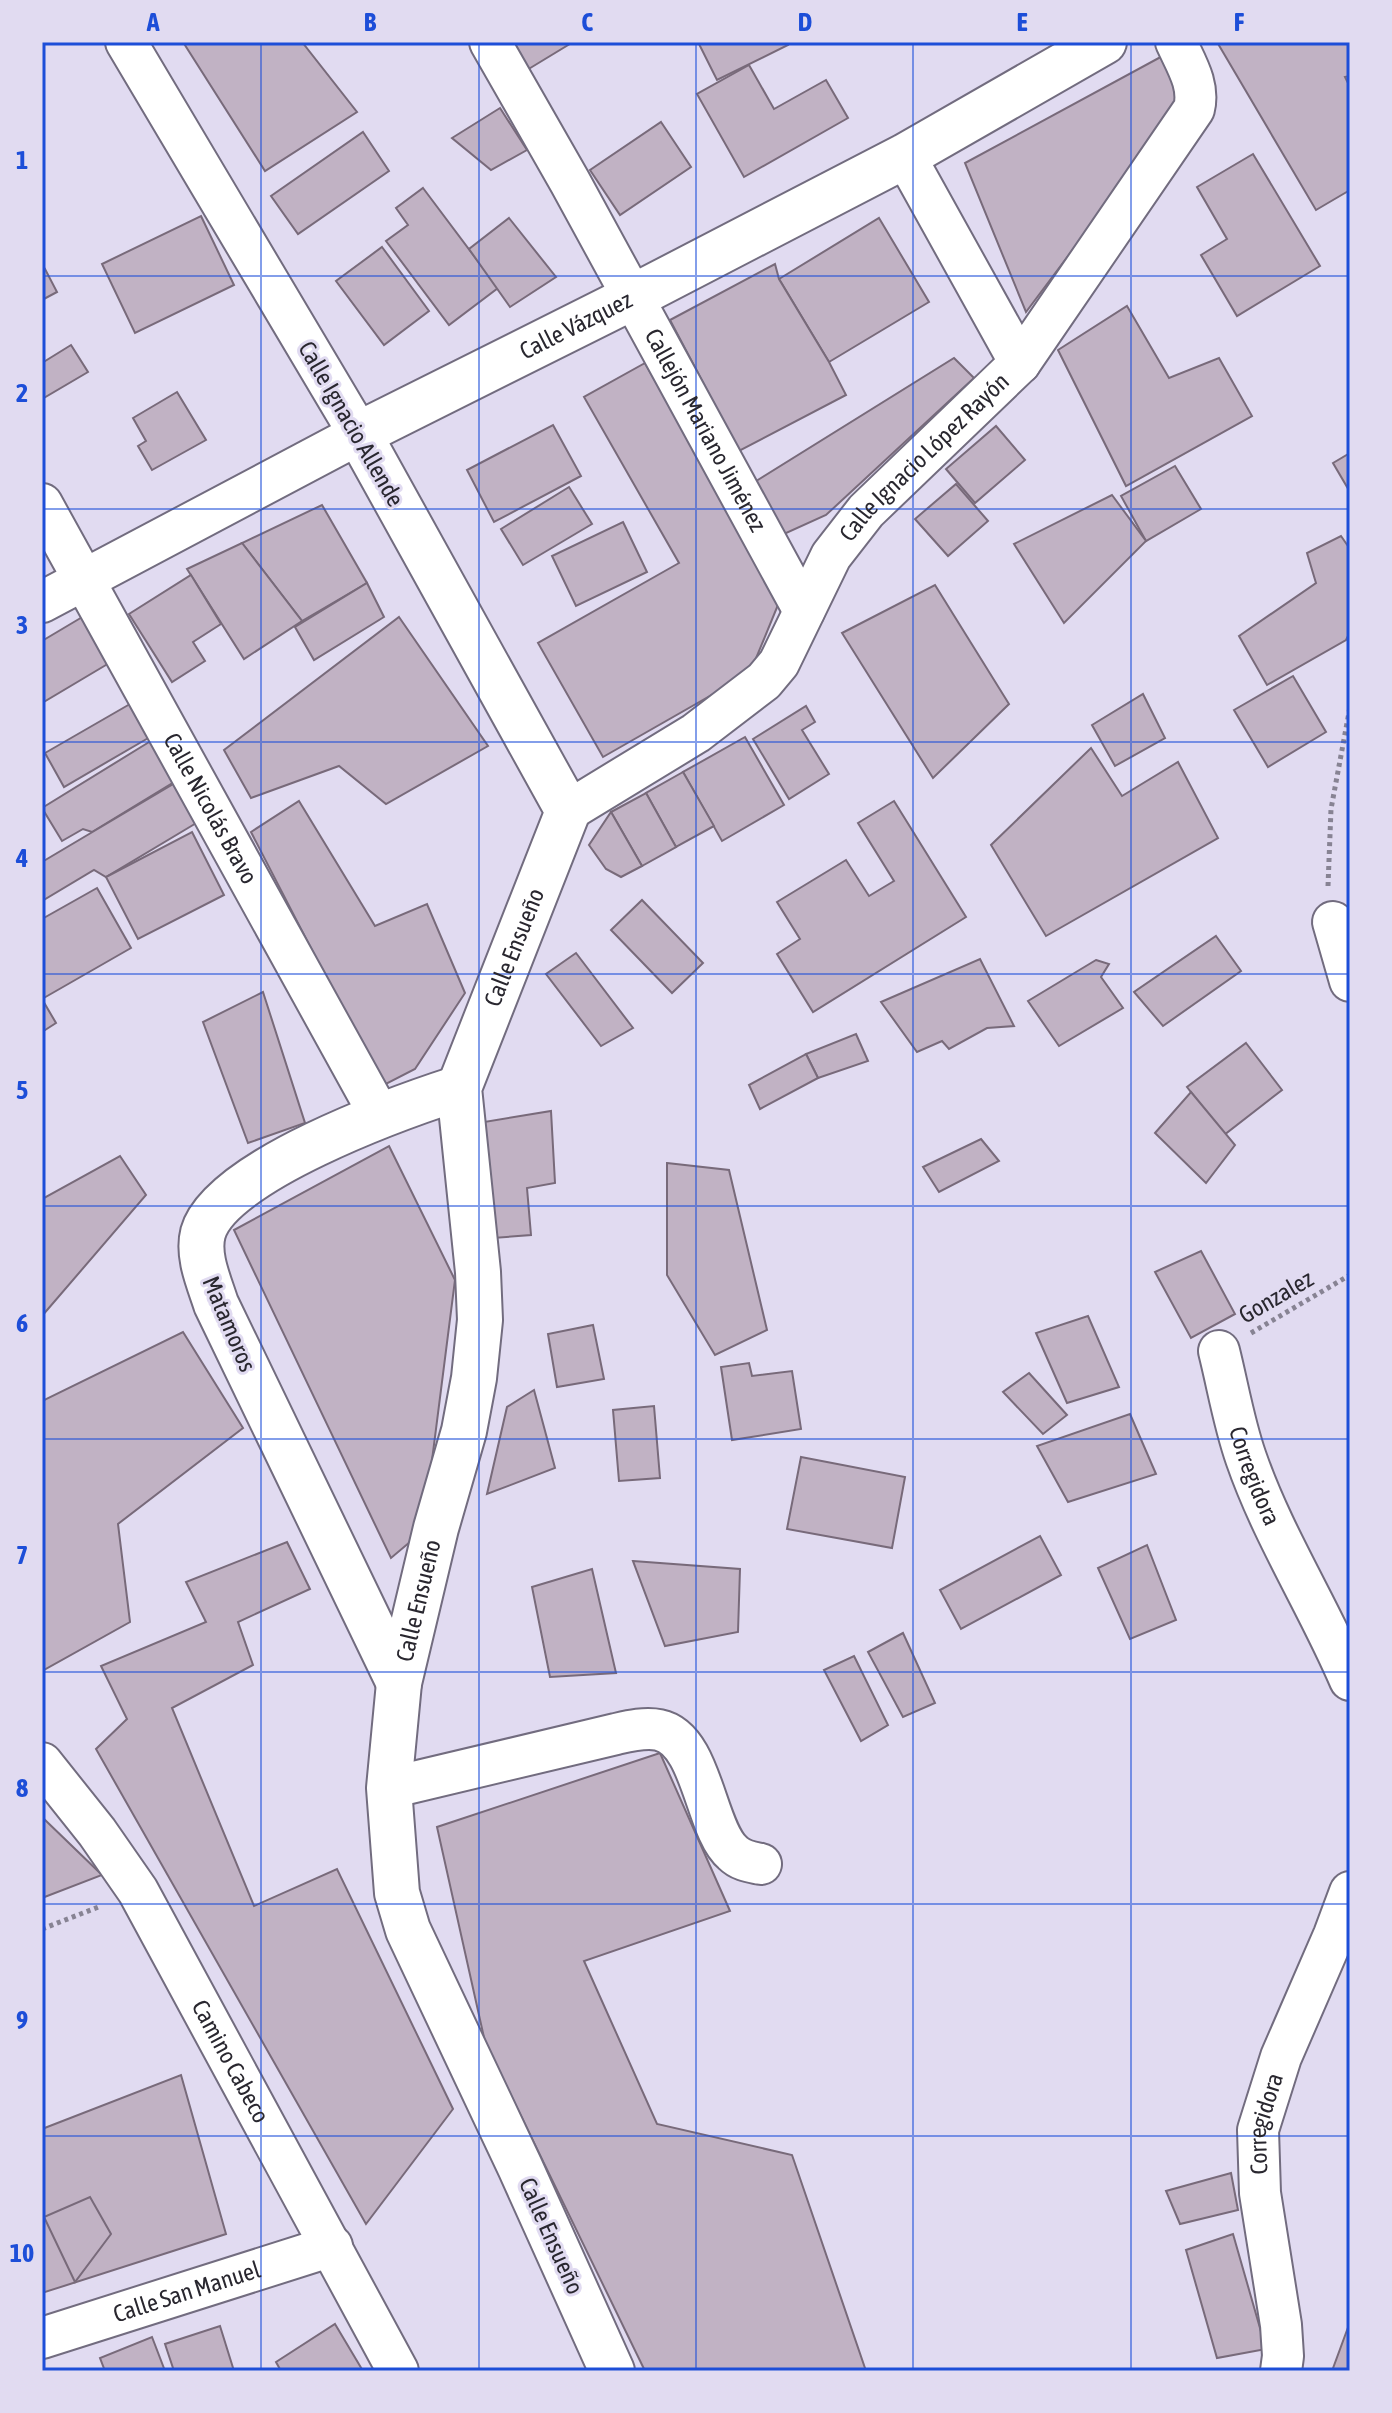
<svg xmlns="http://www.w3.org/2000/svg" width="1392" height="2413" viewBox="0 0 1392 2413" font-family="'Asap Condensed',sans-serif">
	<style>
		.building { fill: #c1b2c4; stroke: #786a7a; stroke-width: 2 }
		.lines { fill: none; stroke-linecap: round; stroke-linejoin: round }
		.street-casing { stroke: #726c7f; stroke-width: 44 }
		.secondary-casing { stroke: #726c7f; stroke-width: 48 }
		.path { stroke: #878393; stroke-width: 5; stroke-dasharray: 4 4; stroke-linecap: butt }
		.street { stroke: #fff; stroke-width: 40 }
		.secondary { stroke: #fff; stroke-width: 44 }
		.grid { fill: none; stroke: #1d4ed8; stroke-width: 2; stroke-opacity: 0.55 }
		.labels { text-anchor: middle; stroke-width: 6; stroke-linejoin: round; paint-order: stroke }
		.street-label { font-size: 24px; fill: #29272f; stroke: #e1dbf1 }
		.neatline { fill: none; stroke: #1d4ed8; stroke-width: 3 }
		.grid-label { font-size: 26px; text-anchor: middle; font-weight: bold; fill: #1d4ed8 }
	</style>
	<rect width="100%" height="100%" fill="#e1dbf1"/>
	<!-- building -->
	<g class="building">
		<path d="M183,42h119l55,70 -92,59z"/>
		<path d="M510,42h63l-46,28z"/>
		<path d="M698,42h89l1,3 -71,35z"/>
		<path d="M1217,42h133v34l-5,1 5,10v103l-34,20z"/>
		<path d="M1168,53l19,45 -161,214 -61,-149z"/>
		<path d="M749,65l25,44 52,-29 22,38 -104,59 -47,-83z"/>
		<path d="M500,108l27,42 -36,20 -39,-32z"/>
		<path d="M661,122l30,45 -71,48 -30,-45z"/>
		<path d="M363,132l26,39 -91,63 -27,-38z"/>
		<path d="M1253,154l67,112 -83,50 -36,-61 26,-16 -30,-52z"/>
		<path d="M423,188l75,100 -49,37 -63,-84 22,-16 -12,-17z"/>
		<path d="M201,216l33,69 -99,48 -33,-69z"/>
		<path d="M509,218l47,59 -46,30 -41,-58z"/>
		<path d="M879,218l50,84 -100,60 -50,-83z"/>
		<path d="M382,247l47,64 -45,34 -48,-64z"/>
		<path d="M775,264l4,15 50,83 17,33 -107,56 -69,-131z"/>
		<path d="M45,269l12,23 -15,8v-29z"/>
		<path d="M1127,306l42,72 50,-20 33,58 -126,70 -68,-136z"/>
		<path d="M71,345l17,27 -46,27v-36z"/>
		<path d="M954,358l20,20 -148,137 -42,19 -31,-51z"/>
		<path d="M645,363l135,237 -30,73 -147,84 -65,-114 141,-80 -95,-166z"/>
		<path d="M177,392l29,48 -54,30 -14,-24 8,-5 -13,-23z"/>
		<path d="M553,425l28,51 -87,46 -27,-52z"/>
		<path d="M996,426l29,34 -50,43 -29,-34z"/>
		<path d="M1350,453v39l-17,-29z"/>
		<path d="M1175,466l26,43 -55,32 -25,-45z"/>
		<path d="M956,484l32,37 -40,35 -33,-37z"/>
		<path d="M569,487l23,37 -69,41 -22,-36z"/>
		<path d="M1112,495l34,46 -82,82 -50,-79z"/>
		<path d="M322,505l45,78 -65,38 -60,-78z"/>
		<path d="M623,522l24,50 -71,34 -24,-50z"/>
		<path d="M1341,536l9,13v83l-4,8 -79,45 -28,-49 77,-53 -9,-30z"/>
		<path d="M242,543l60,78 -58,38 -57,-90z"/>
		<path d="M191,575l30,49 -28,18 12,19 -33,21 -43,-68z"/>
		<path d="M367,583l17,34 -70,43 -19,-33z"/>
		<path d="M935,585l74,119 -76,74 -91,-145z"/>
		<path d="M89,613l27,46 -74,44v-62z"/>
		<path d="M399,617l89,129 -102,58 -47,-38 -88,32 -27,-48z"/>
		<path d="M1293,676l33,56 -58,35 -34,-57z"/>
		<path d="M1143,694l22,44 -50,28 -23,-41z"/>
		<path d="M130,704l20,33 -86,50 -19,-34z"/>
		<path d="M806,706l9,16 -13,8 27,44 -40,25 -36,-60z"/>
		<path d="M745,737l39,68 -62,36 -39,-69z"/>
		<path d="M154,739l25,40 -87,53 -9,-3 -21,12 -20,-33z"/>
		<path d="M1091,748l31,48 56,-34 40,76 -172,98 -55,-91z"/>
		<path d="M683,772l31,54 -38,21 -30,-54z"/>
		<path d="M175,783l23,39 -92,55 -12,-7 -52,31v-39z"/>
		<path d="M646,793l30,54 -34,19 -31,-54z"/>
		<path d="M299,801l76,125 52,-22 38,89 -50,76 -33,17 -131,-254z"/>
		<path d="M894,801l72,116 -153,95 -36,-58 23,-15 -23,-37 69,-42 23,36 25,-15 -36,-58z"/>
		<path d="M611,812l31,54 -21,11 -15,-8 -17,-24z"/>
		<path d="M192,832l32,63 -86,44 -32,-62z"/>
		<path d="M97,888l34,60 -89,51 14,24 -14,9v-113z"/>
		<path d="M642,900l61,63 -31,30 -61,-63z"/>
		<path d="M1216,936l25,35 -78,55 -29,-34z"/>
		<path d="M576,953l57,75 -32,18 -55,-72z"/>
		<path d="M980,959l34,67 -27,2 -38,21 -7,-8 -25,11 -36,-50z"/>
		<path d="M1096,960l13,4 -8,13 22,31 -64,38 -31,-45z"/>
		<path d="M263,992l42,131 -57,20 -45,-121z"/>
		<path d="M856,1034l12,27 -50,17 -12,-24z"/>
		<path d="M1246,1043l36,47 -58,45 -37,-48z"/>
		<path d="M806,1054l12,24 -58,31 -11,-24z"/>
		<path d="M1191,1092l44,53 -29,38 -51,-50z"/>
		<path d="M551,1111l4,72 -28,5 4,47 -38,3 -9,-116z"/>
		<path d="M981,1139l18,22 -60,31 -16,-25z"/>
		<path d="M389,1146l66,134 -32,251 -32,27 -157,-328z"/>
		<path d="M120,1156l26,39 -104,121v-117z"/>
		<path d="M667,1163l62,7 38,160 -52,25 -48,-80z"/>
		<path d="M1201,1251l34,63 -44,24 -36,-66z"/>
		<path d="M1088,1316l31,71 -52,16 -31,-70z"/>
		<path d="M593,1325l11,54 -47,8 -9,-53z"/>
		<path d="M183,1332l60,96 -125,96 12,98 -88,49v-270z"/>
		<path d="M749,1363l3,13 40,-5 9,58 -69,11 -11,-73z"/>
		<path d="M1029,1373l38,42 -24,19 -40,-42z"/>
		<path d="M534,1390l21,78 -68,26 20,-87z"/>
		<path d="M654,1406l6,72 -41,3 -6,-71z"/>
		<path d="M1130,1414l26,60 -88,28 -31,-56z"/>
		<path d="M801,1457l104,20 -13,71 -105,-19z"/>
		<path d="M1040,1536l21,39 -100,54 -21,-39z"/>
		<path d="M287,1542l23,47 -72,33 15,43 -81,43 82,198 83,-37 116,240 -87,115 -270,-475 31,-30 -26,-53 105,-44 -20,-40z"/>
		<path d="M1147,1545l29,75 -46,19 -32,-71z"/>
		<path d="M633,1561l107,8 -2,63 -73,14z"/>
		<path d="M592,1569l24,104 -66,4 -18,-90z"/>
		<path d="M903,1633l32,70 -32,14 -35,-65z"/>
		<path d="M854,1656l34,69 -27,16 -37,-71z"/>
		<path d="M660,1753l70,158 -146,50 73,163 135,31 74,216h-221l-160,-329 -48,-215z"/>
		<path d="M42,1817l60,58 -60,23z"/>
		<path d="M181,2075l45,159 -184,59v-164z"/>
		<path d="M1231,2173l7,37 -58,14 -14,-33z"/>
		<path d="M90,2197l21,37 -36,48 -31,-65z"/>
		<path d="M1233,2234l33,115 -49,9 -31,-108z"/>
		<path d="M1350,2322v49h-18z"/>
		<path d="M335,2324l28,47h-82l-5,-9z"/>
		<path d="M220,2326l14,45h-60l-9,-27z"/>
		<path d="M152,2337l13,34h-60l-5,-13z"/>
	</g>
	<g class="lines">
		<!-- street casing -->
		<g class="street-casing">
			<g id="street">
				<path id="s1" d="M490,42l80,140 234,429"/>
				<path d="M905,156l115,207"/>
				<path id="s2" d="M42,504l337,610"/>
				<path d="M42,602l317,-168 -233,-392"/>
				<path id="s3" d="M568,811l128,-78 68,-52 15,-18 52,-107 35,-45 154,-148 174,-254c6,-24 -8,-45 -18,-67"/>
				<path d="M1333,922l17,59"/>
				<path id="s4" d="M1219,1351c9,36 15,73 27,107 27,78 72,147 104,222"/>
				<path id="s5" d="M42,1763l55,69 41,59 260,480"/>
				<path d="M389,1788l227,-54c13,-3 29,-7 43,-4 44,9 46,100 74,123 8,8 18,9 28,11"/>
				<path id="s6" d="M42,2338l290,-92"/>
				<path id="s7" d="M1281,2371l2,-15 -2,-31 -21,-132 -2,-63 23,-73 53,-122 16,-43"/>
			</g>
		</g>
		<!-- secondary casing -->
		<g class="secondary-casing">
			<g id="secondary">
				<path d="M399,1683l-183,-379c-7,-22 -19,-48 -13,-71 17,-62 197,-126 256,-145"/>
				<path id="s8" d="M612,2371l-92,-204 -112,-237 -11,-37 -8,-105 10,-105 37,-155 28,-97 10,-53 6,-58 -2,-48 -19,-184 109,-277 -209,-377 272,-136 274,-142 199,-114"/>
			</g>
		</g>
		<!-- path -->
		<g class="path">
			<path d="M1328,886l3,-77 19,-102"/>
			<path d="M1251,1333l99,-58"/>
			<path d="M42,1929l59,-23"/>
		</g>
		<!-- street -->
		<use href="#street" class="street"/>
		<!-- secondary -->
		<use href="#secondary" class="secondary"/>
	</g>
	<!-- grid -->
	<path class="grid" d="M261,42v2329M479,42v2329M696,42v2329M913,42v2329M1131,42v2329M42,276h1308M42,509h1308M42,742h1308M42,974h1308M42,1206h1308M42,1439h1308M42,1672h1308M42,1904h1308M42,2136h1308"/>
	<g class="labels">
		<!-- street labels -->
		<g class="street-label">
			<text dy="8" stroke="none"><textPath href="#s8" startOffset="2312">Calle Vázquez</textPath></text>
			<text transform="translate(351 424) rotate(60)" y="8">Calle Ignacio Allende</text>
			<text dy="8" stroke="none"><textPath href="#s1" startOffset="444">Callejón Mariano Jiménez</textPath></text>
			<text dy="8" stroke="none"><textPath href="#s3" startOffset="514">Calle Ignacio López Rayón</textPath></text>
			<text dy="8" stroke="none"><textPath href="#s2" startOffset="348">Calle Nicolás Bravo</textPath></text>
			<text dy="8" stroke="none"><textPath href="#s8" startOffset="1492">Calle Ensueño</textPath></text>
			<text transform="translate(1276 1297) rotate(-30)" y="8">Gonzalez</text>
			<text transform="translate(229 1324) rotate(67)" y="8">Matamoros</text>
			<text dy="8" stroke="none"><textPath href="#s4" startOffset="130">Corregidora</textPath></text>
			<text dy="8" stroke="none"><textPath href="#s8" startOffset="820">Calle Ensueño</textPath></text>
			<text dy="8" stroke="none"><textPath href="#s5" startOffset="354">Camino Cabeco</textPath></text>
			<text dy="8" stroke="none"><textPath href="#s7" startOffset="250">Corregidora</textPath></text>
			<text transform="translate(551 2236) rotate(66)" y="8">Calle Ensueño</text>
			<text dy="8" stroke="none"><textPath href="#s6" startOffset="152">Calle San Manuel</textPath></text>
		</g>
	</g>
	<!-- border -->
	<rect width="1392" height="2413" fill="none" stroke="#e1dbf1" stroke-width="88"/>
	<rect x="44" y="44" width="1304" height="2325" class="neatline"/>
	<g class="grid-label">
		<text x="153" y="31">A</text>
		<text x="370" y="31">B</text>
		<text x="587" y="31">C</text>
		<text x="805" y="31">D</text>
		<text x="1022" y="31">E</text>
		<text x="1239" y="31">F</text>
		<text x="22" y="169">1</text>
		<text x="22" y="402">2</text>
		<text x="22" y="634">3</text>
		<text x="22" y="867">4</text>
		<text x="22" y="1099">5</text>
		<text x="22" y="1332">6</text>
		<text x="22" y="1564">7</text>
		<text x="22" y="1797">8</text>
		<text x="22" y="2029">9</text>
		<text x="22" y="2262">10</text>
	</g>
</svg>
